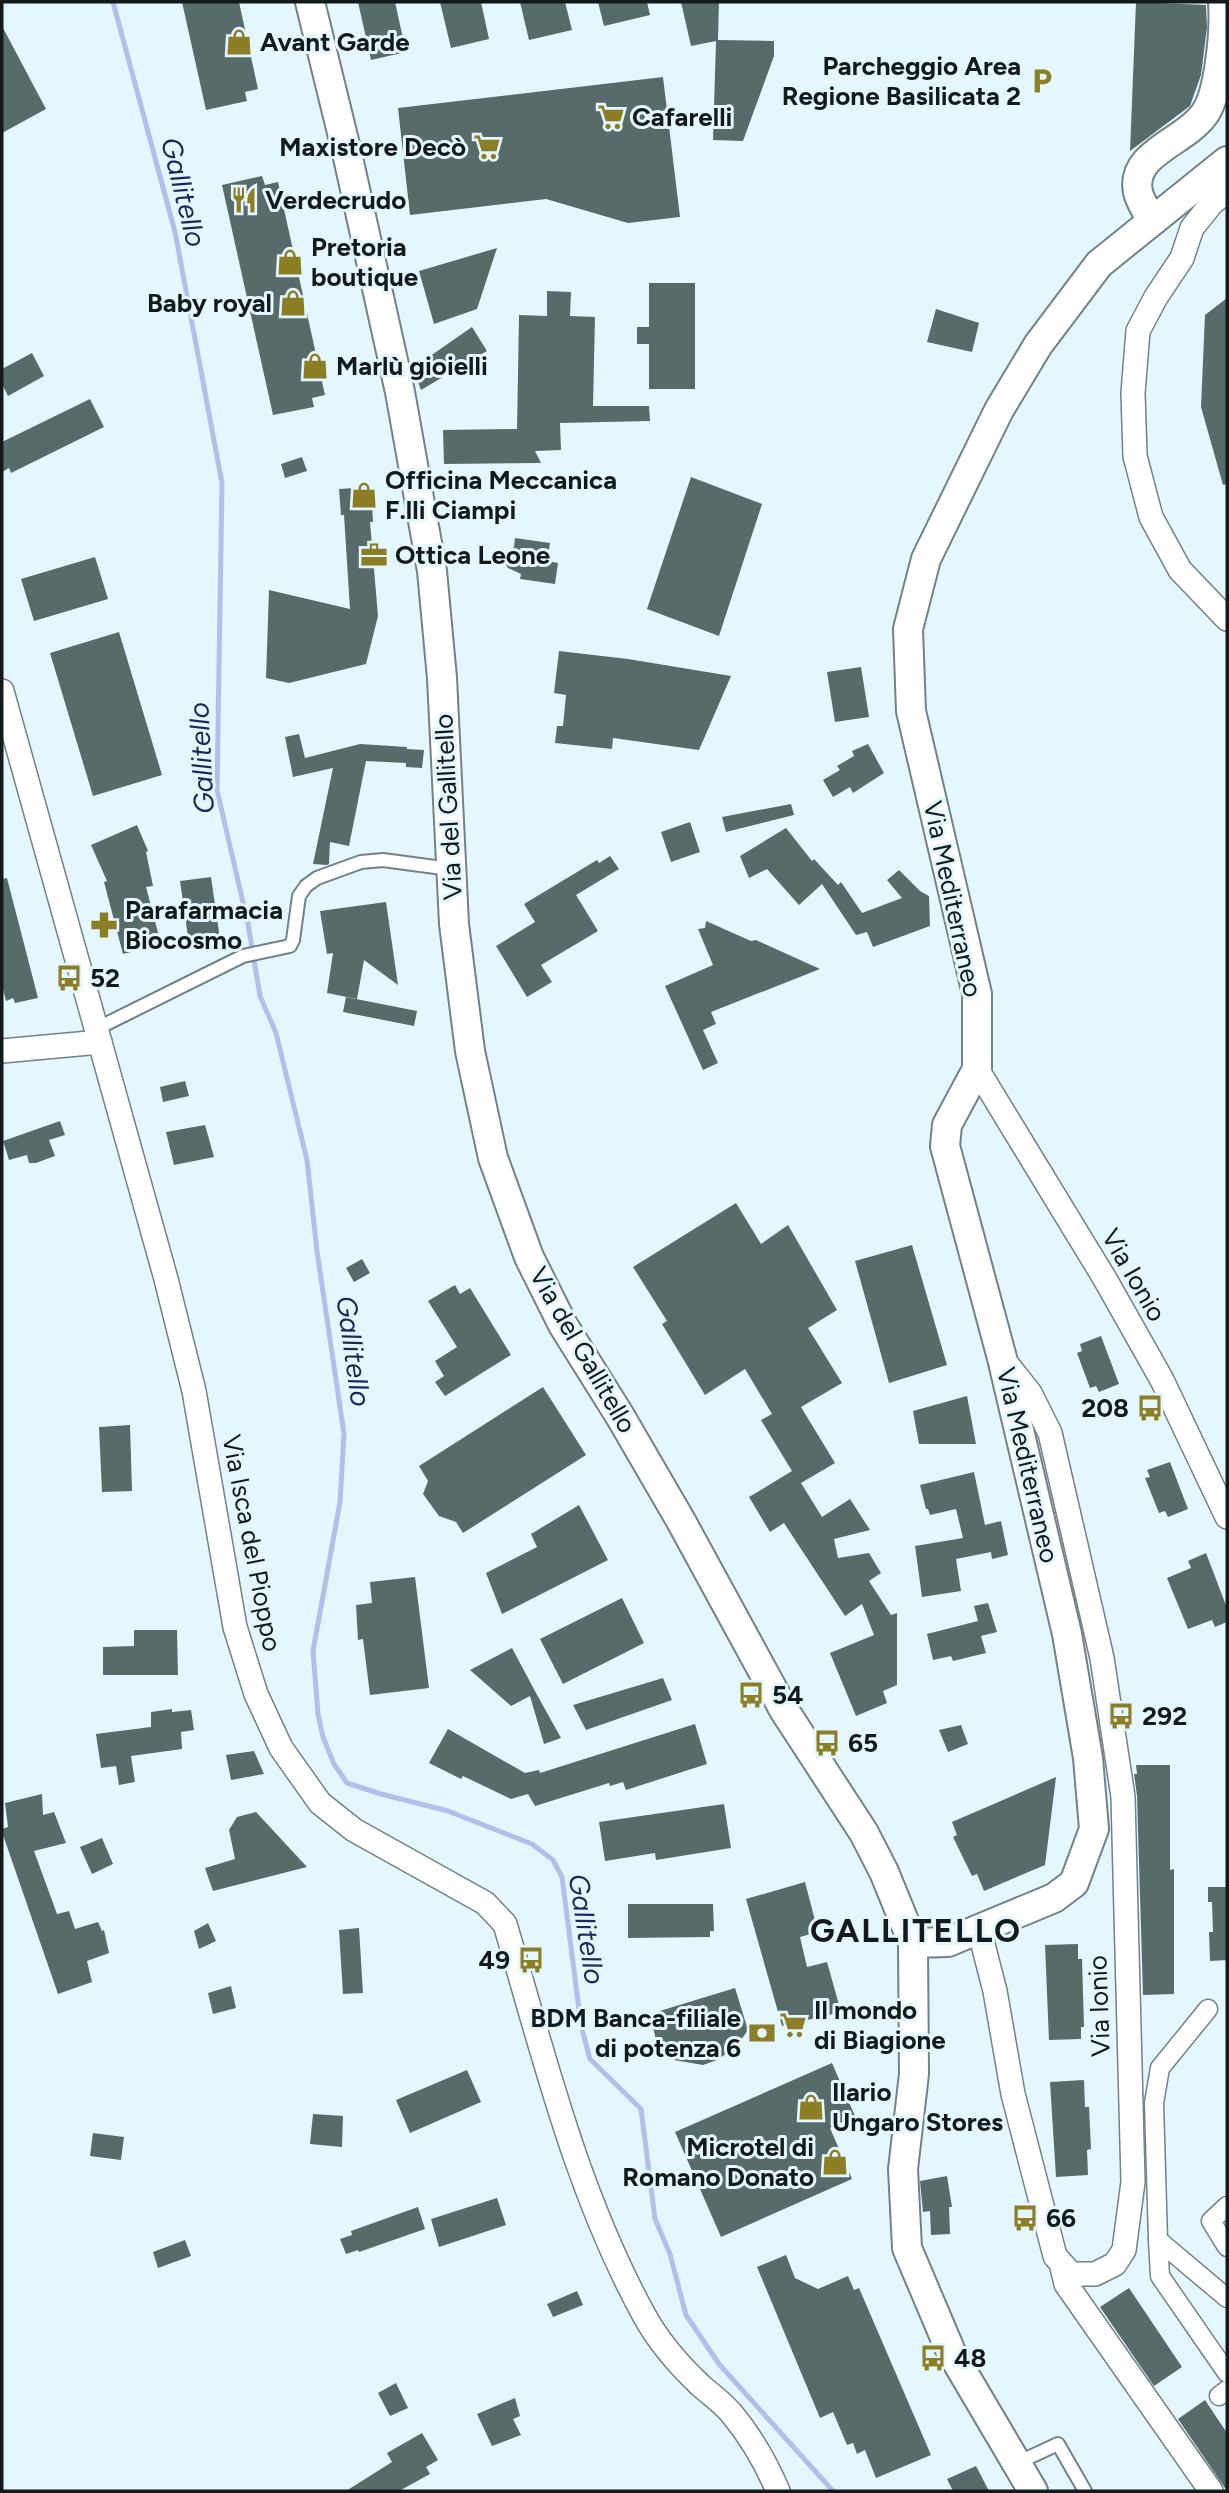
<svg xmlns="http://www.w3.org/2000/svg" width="1229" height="2493" viewBox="0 0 1229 2493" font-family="Figtree,sans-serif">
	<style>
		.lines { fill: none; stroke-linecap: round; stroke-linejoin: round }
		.stream { stroke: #b1c0eb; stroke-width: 5 }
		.building { fill: #586b6b }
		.service-casing { stroke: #718289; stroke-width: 16 }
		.pedestrian-casing { stroke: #718289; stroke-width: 21 }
		.minor-casing { stroke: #718289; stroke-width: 26 }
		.tertiary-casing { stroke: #718289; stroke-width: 32 }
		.service { stroke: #fff; stroke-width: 12 }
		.pedestrian { stroke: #fff; stroke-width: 18 }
		.minor { stroke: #fff; stroke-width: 23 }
		.tertiary { stroke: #fff; stroke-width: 28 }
		.labels { text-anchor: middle; stroke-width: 6; stroke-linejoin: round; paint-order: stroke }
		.poi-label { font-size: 26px; font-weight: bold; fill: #131a1c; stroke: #e4f7fe; text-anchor: start }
		.street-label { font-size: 26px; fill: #131a1c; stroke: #e4f7fe }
		.water-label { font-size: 28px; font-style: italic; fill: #1b265a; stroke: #e4f7fe }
		.district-label { font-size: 33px; font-weight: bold; letter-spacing: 2px; fill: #131a1c; stroke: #e4f7fe }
	</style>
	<rect width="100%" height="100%" fill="#e4f7fe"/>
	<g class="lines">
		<!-- stream -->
		<path class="stream" d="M113,2l62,230 47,251 -5,307 31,134 12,72 16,37 31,127 10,91 27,183 -4,68 -27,149 5,63 5,23 11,27 13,19 34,11 67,17 84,33 21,16 9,17 19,148 9,34 51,50 14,110 15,35 16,61 33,49 114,127"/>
	</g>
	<!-- building -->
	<g class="building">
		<path d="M182,2h57l19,87 -13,3 2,9 -41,9z"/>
		<path d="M358,2h37l11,50 -35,8z"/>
		<path d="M440,2h41l8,37 -38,9z"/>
		<path d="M520,2h45l7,28 -43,10z"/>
		<path d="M598,2h49l3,13 -46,11z"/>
		<path d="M681,2h38l-1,38 56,1v15l-31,85 -30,-1 3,-99 -25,5z"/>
		<path d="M1136,2l70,3 1,22 -6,48 -11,31 -60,45z"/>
		<path d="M2,26l44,83 -44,24z"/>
		<path d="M663,77l17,140 -52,6 -82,-24 -136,16 -12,-107z"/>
		<path d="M262,176l3,9 13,-3 47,213 -13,3 2,9 -41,8 -51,-230z"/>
		<path d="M497,248l-20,61 -43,15 -15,-53z"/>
		<path d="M649,283h46v106h-46v-45h-12v-17h12z"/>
		<path d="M547,291l24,1 -1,24 25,1 -2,89h56l1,15 -90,2 1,27 -26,1 6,12 -97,1 -1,-34 74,-1 2,-114 28,1z"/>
		<path d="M1227,298v186l-4,1 -22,-78 4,-92z"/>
		<path d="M936,309l43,14 -7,29 -45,-10z"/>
		<path d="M472,327l15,24 -66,39 -7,-19 9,-10z"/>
		<path d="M32,353l12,23 -36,20 -6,-12v-15z"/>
		<path d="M90,399l14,28 -93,46 -2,-5 -7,4v-30z"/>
		<path d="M302,457l5,14 -22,7 -4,-14z"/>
		<path d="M691,477l71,27 -43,132 -72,-27z"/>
		<path d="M371,487l2,35h-3l8,94 -12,48 -77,19 -23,-5 3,-88 81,19 -6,-94h-3l-2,-26z"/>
		<path d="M515,538l35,5 -3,18 11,2 -3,21 -35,-5 1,-5 -13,-6 -3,-5v-7l9,-9z"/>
		<path d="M95,557l13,42 -74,22 -13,-42z"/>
		<path d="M119,632l43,143 -69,21 -43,-143z"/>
		<path d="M559,651l69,8 103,17 -32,74 -86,-12 -1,11 -57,-6 2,-17h6l3,-31 -12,-2z"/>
		<path d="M861,667l8,50 -34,5 -8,-50z"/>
		<path d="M299,734l6,24 55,-14 47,3v2l17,1 -2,18 -16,-1v-4l-40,-2 -17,85 -19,-4 -1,22 -2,1 -14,-1 20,-96 -40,9 -8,-40z"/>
		<path d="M868,744l16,29 -31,20 -3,-6 -17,10 -10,-17 17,-10 -3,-4 17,-10 -2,-5z"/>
		<path d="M791,804l3,11 -68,17 -4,-15z"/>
		<path d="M690,822l10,30 -29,10 -10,-30z"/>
		<path d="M137,825l11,26 -2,1 7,34 -7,1 15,57 -38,10 -19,-72 3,-1 -16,-36z"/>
		<path d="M786,828l26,33 2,-2 24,26 3,-3 21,31 40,-15 -15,-18 12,-10 21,21 9,5 1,30 -57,21 -6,-15 -11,3 -34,-51 -23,21 -32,-36 -18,9 -9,-22z"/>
		<path d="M610,856l9,13 -43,26 22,36 -57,34 11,17 -25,15 -31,-51 39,-24 -11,-18 73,-44 2,3z"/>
		<path d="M211,877l9,62 -31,5 -9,-63z"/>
		<path d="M7,878l31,120 -23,5 -2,-5 -7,3 -4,-16v-106z"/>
		<path d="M386,902l12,83 -34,-25 -7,39 -30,-6 6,-40 -6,1 -7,-43z"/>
		<path d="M706,921l45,20 5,-1 64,29 -109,43 5,12 -13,6 15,33 -15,7 -38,-84 48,-21 -15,-36 7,-1z"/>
		<path d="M346,997l71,14 -3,15 -71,-14z"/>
		<path d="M185,1081l4,15 -26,6 -3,-15z"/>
		<path d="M60,1121l5,14 -16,5 6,16 -19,7h-7l-2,-8 -18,5 -6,-19z"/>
		<path d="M205,1125l9,32 -40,8 -8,-33z"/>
		<path d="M736,1203l25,41 27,-19 49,85 -29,18 34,55 -41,24 34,56 -34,20 21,34 28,-18 20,31 -36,9 4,19 31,-5 12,20 -12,8 22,34 6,-2v72l-14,6 4,12 -31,13 -26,-63 44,-18 -12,-31 -17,12 -61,-93 -14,9 -21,-35 43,-26 -31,-51 11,-6 -27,-45 -40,26 -43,-71 5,-3 -34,-54z"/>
		<path d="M912,1245l35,120 -58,18 -34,-122z"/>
		<path d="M362,1259l8,14 -16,9 -8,-14z"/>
		<path d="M455,1285l5,9 10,-6 41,67 -66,41 -10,-14 9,-6 -9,-15 22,-14 -29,-46z"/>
		<path d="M1101,1336l18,48 -20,8 -3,-6 -6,2 -13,-35 5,-2 -2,-7z"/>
		<path d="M543,1387l43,68 -123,78 -7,-11 -17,-6 -16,-22 5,-13 -9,-15z"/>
		<path d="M967,1396l9,48h-57l-6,-33z"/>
		<path d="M130,1425l2,66 -30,1 -3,-65z"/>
		<path d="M1170,1462l18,47 -20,8 -3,-6 -6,2 -14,-35 5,-1 -3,-7z"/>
		<path d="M974,1472l11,53 16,-4 7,34 -16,4 -1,-7 -35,7 5,32 -39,6 -7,-51 48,-8 -7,-29 -26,6 -2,-6h-2l-6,-24z"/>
		<path d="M579,1505l29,55 -106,54 -16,-41 51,-26 -6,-13z"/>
		<path d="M1206,1553l21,55v14l-12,5 -3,-7 -24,9 -21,-51 24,-10 -3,-7z"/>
		<path d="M415,1577l14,111 -59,7 -7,-56 -5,1 -2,-35 16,-2 -2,-21z"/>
		<path d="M622,1598l22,45 -81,41 -23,-45z"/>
		<path d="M988,1603l9,29 -16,4 5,17 -33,8 -2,-5 -18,4 -6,-26 51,-13 -4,-15z"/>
		<path d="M134,1630h43l1,45h-75v-28l31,-1z"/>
		<path d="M512,1648l24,45 25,45 -17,6 -14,-48 -19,10 -41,-36z"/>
		<path d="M663,1678l9,22 -86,30 -13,-25z"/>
		<path d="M172,1709v3l19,-2 3,20 -13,2 1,17 -51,7 4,26 -16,3 -3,-19 -15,2 -5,-34 55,-7v-15z"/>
		<path d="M695,1724l12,40 -81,26 -3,-8 -13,4 -1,-3 -74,23 -7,-12 -17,5 -48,-23 -2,3 -32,-16 19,-34 77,44 14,-3 1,3z"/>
		<path d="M961,1725l7,19 -20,8 -9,-22z"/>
		<path d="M254,1751l10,23 -33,6 -5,-25z"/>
		<path d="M1136,1765h34v105l4,-1v125l-31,1 -6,-199 -3,-22h3z"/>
		<path d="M1056,1777l-11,88 -61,26 -7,-17 -5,2 -19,-39 4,-2 -5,-13z"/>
		<path d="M42,1794l1,21 11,-3 12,31 -32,8 23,63 12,-3 6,18 23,-7 4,9 2,-1 5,23 -22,8 5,21 -34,12 -56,-162v-3l6,-2 -3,-24z"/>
		<path d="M724,1804l7,44 -75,12 -1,-7 -50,8 -6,-39z"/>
		<path d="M256,1812l51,55 -94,24 -8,-23 30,-9 -6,-29 8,-13z"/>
		<path d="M102,1838l11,26 -21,10 -12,-27z"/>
		<path d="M805,1882l13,50 -18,5 7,30 20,-5 14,50 -59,14 -36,-127z"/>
		<path d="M1208,1887h19v73l-17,1 -1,-29h4l-1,-30h-4z"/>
		<path d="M628,1904h85l1,27h-4v6l-82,1z"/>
		<path d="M208,1923l8,18 -17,8 -5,-18z"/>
		<path d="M359,1928l4,65 -20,1 -4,-64z"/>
		<path d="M1078,1944v15h4l2,68h-3v12l-32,1 -4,-95z"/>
		<path d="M231,1986l5,22 -23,6 -5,-21z"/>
		<path d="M735,1988l13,42 -12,17 -19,13 -14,5 -35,-6 -9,-6 -9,-39z"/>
		<path d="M832,2063l23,53 -25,12 22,51 -131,58 -46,-105z"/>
		<path d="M467,2070l14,32 -71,31 -14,-33z"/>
		<path d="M1084,2080l1,27h4l2,42 -4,1 1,25 -32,2 -6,-95z"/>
		<path d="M313,2114l30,2 -1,31 -32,-3z"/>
		<path d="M93,2133l31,4 -3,23 -31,-4z"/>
		<path d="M947,2176l5,31h-3l1,27 -19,1 -1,-24 -7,1 -3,-31z"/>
		<path d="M497,2198l9,27 -67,22 -8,-28z"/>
		<path d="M418,2207l7,22 -66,23 -1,-2 -12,4 -6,-15 12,-4 -1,-4z"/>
		<path d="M185,2240l6,16 -33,12 -5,-16z"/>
		<path d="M786,2255l9,23 23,11 30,-13 6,14 5,-2 72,167 -55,23 -11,-28 -8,4 -4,-11 -6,2 -14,-33 -13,6 -63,-151z"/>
		<path d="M1129,2288l53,79 -28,19 -54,-79z"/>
		<path d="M577,2291l6,14 -30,12 -6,-13z"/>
		<path d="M396,2383l12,25 -18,8 -12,-23z"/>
		<path d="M515,2398l5,18 -7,3 8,16 -29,11 -15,-32z"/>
		<path d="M1205,2400l22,33v58l-49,-72z"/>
		<path d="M422,2433l16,27 -12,7 4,7 -31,17h-53l46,-29 -5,-9z"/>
		<path d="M976,2466l13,25h-36l-6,-12z"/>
	</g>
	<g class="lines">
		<!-- service casing -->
		<g class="service-casing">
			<g id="service">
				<path d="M96,1029l147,-73 47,-10 3,-6 6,-44 7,-10 11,-8 44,-16 22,-2 67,9"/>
				<path d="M1017,2463l41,-19 27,47"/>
			</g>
		</g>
		<!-- pedestrian casing -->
		<g class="pedestrian-casing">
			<g id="pedestrian">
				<path d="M1227,2206l-16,15 16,26"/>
				<path d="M1158,2240l-4,-137 6,-35 48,-59"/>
				<path d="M1227,2298l-69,-58 2,36 67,97"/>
				<path d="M1219,2396l8,-6"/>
			</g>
		</g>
		<!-- minor casing -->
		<g class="minor-casing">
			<g id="minor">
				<path d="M1227,191l-15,12 -20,25 -10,30 -26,39 -18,34 -5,62 2,63 16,61 29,53 47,49"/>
				<path d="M2,691l164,588 28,112 41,236 21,67 25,54 39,55 34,27 131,73 20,21c39,132 72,269 139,391 14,26 35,50 56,70 11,10 23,18 32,29 20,24 34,49 46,77"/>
				<path d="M2,1051l98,-9"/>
				<path d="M977,1069l128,210 57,101 65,137"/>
				<path d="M979,1929l16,62 18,103 42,162 16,18h24l20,-10 9,-14 9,-68 -10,-385 -21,-139 -52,-225 -20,-40 -27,-34"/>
				<path d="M1061,2263l5,21 145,207"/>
			</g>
		</g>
		<!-- tertiary casing -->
		<g class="tertiary-casing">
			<g id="tertiary">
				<path d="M310,2l37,151 53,239 32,179 10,107 12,246 16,127 23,107 36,99 34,68 57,91 61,105 103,189 80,123 20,39 29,71 1,131 -11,95 4,79 44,104 82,139"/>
				<path d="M1152,221c-4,-9 -12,-19 -14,-29 -8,-38 44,-49 65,-76 17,-20 22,-88 20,-114"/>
				<path d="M913,1943l35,-1 106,-44 20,-15 20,-54 -6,-71 -21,-124 -65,-276 -57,-212 2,-21 30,-56v-75l-66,-283 -3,-82 18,-70 73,-149 39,-65 61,-81 128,-103"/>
			</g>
		</g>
		<!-- service -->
		<use href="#service" class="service"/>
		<!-- pedestrian -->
		<use href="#pedestrian" class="pedestrian"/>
		<!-- minor -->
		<use href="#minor" class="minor"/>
		<!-- tertiary -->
		<use href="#tertiary" class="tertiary"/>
	</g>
	<!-- icons -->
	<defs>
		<g id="shop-bare" transform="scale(2.1)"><path d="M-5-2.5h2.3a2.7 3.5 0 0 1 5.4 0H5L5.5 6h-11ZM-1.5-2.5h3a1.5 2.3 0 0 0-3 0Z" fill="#8c7e25" stroke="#e4f7fe" stroke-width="2.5" paint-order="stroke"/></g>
		<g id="parking-bare" transform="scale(2.1)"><path d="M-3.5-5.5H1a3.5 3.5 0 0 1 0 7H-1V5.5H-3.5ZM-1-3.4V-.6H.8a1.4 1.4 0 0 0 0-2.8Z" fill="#8c7e25" stroke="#e4f7fe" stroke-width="2.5" paint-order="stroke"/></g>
		<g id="supermarket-bare" transform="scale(2.1)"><path d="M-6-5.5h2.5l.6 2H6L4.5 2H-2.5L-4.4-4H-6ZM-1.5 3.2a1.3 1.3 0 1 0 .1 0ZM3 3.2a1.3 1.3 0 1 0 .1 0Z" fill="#8c7e25" stroke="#e4f7fe" stroke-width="2.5" paint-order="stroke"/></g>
		<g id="restaurant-bare" transform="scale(2.1)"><path d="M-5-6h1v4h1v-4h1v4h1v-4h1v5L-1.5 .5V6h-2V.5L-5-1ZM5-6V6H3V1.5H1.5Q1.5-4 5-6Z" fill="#8c7e25" stroke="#e4f7fe" stroke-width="2.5" paint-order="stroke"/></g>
		<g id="office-bare" transform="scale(2.1)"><path d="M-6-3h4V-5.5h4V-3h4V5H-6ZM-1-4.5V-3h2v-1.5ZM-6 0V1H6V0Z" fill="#8c7e25" stroke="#e4f7fe" stroke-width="2.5" paint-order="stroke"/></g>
		<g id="pharmacy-bare" transform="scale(2.1)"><path d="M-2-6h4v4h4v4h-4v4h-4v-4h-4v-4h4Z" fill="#8c7e25" stroke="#e4f7fe" stroke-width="2.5" paint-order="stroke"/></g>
		<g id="bus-bare" transform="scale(2.1)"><path d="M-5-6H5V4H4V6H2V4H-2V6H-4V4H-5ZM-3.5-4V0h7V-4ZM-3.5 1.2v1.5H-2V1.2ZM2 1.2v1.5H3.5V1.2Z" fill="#8c7e25" stroke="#e4f7fe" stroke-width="2.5" paint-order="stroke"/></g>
		<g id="bank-bare" transform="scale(2.1)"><path d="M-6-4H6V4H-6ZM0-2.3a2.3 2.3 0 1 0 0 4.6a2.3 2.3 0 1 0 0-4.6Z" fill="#8c7e25" stroke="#e4f7fe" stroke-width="2.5" paint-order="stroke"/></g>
	</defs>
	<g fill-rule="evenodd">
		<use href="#shop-bare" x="239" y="42"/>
		<use href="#parking-bare" x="1042" y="81"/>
		<use href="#supermarket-bare" x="611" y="117"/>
		<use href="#supermarket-bare" x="487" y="147"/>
		<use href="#restaurant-bare" x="244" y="200"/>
		<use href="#shop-bare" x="290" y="262"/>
		<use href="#shop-bare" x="293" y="303"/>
		<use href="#shop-bare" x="315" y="366"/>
		<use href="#shop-bare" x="364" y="495"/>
		<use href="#office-bare" x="374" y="555"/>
		<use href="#pharmacy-bare" x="104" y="925"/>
		<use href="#bus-bare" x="69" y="978"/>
		<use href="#bus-bare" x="1150" y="1408"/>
		<use href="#bus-bare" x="751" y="1695"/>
		<use href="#bus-bare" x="1121" y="1716"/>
		<use href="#bus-bare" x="827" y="1743"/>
		<use href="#bus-bare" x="531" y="1960"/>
		<use href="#supermarket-bare" x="793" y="2025"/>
		<use href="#bank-bare" x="762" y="2033"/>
		<use href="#shop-bare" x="811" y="2107"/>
		<use href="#shop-bare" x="835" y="2162"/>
		<use href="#bus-bare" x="1025" y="2218"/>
		<use href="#bus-bare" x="933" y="2358"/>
	</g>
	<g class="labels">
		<!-- poi labels -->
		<g class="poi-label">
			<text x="260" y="51">Avant Garde</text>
			<text x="1021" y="75" text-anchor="end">Parcheggio Area<tspan x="1021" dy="30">Regione Basilicata 2</tspan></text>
			<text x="632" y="126">Cafarelli</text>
			<text x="466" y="156" text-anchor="end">Maxistore Decò</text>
			<text x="265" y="209">Verdecrudo</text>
			<text x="311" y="256">Pretoria<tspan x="311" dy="30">boutique</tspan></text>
			<text x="272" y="312" text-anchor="end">Baby royal</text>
			<text x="336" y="375">Marlù gioielli</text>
			<text x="385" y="489">Officina Meccanica<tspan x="385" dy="30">F.lli Ciampi</tspan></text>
			<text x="395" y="564">Ottica Leone</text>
			<text x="125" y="919">Parafarmacia<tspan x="125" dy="30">Biocosmo</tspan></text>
			<text x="90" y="987">52</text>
			<text x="1129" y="1417" text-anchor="end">208</text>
			<text x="772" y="1704">54</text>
			<text x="1142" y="1725">292</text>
			<text x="848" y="1752">65</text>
			<text x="510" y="1969" text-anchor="end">49</text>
			<text x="814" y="2019">Il mondo<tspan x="814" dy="30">di Biagione</tspan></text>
			<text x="741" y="2027" text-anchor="end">BDM Banca-filiale<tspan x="741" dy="30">di potenza 6</tspan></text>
			<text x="832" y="2101">Ilario<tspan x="832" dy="30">Ungaro Stores</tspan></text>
			<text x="814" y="2156" text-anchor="end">Microtel di<tspan x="814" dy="30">Romano Donato</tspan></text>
			<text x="1046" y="2227">66</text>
			<text x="954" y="2367">48</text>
		</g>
		<!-- street labels -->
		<g class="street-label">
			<text transform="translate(448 807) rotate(-93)" y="9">Via del Gallitello</text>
			<text transform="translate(953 899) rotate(78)" y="9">Via Mediterraneo</text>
			<text transform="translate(1134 1275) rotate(60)" y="9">Via Ionio</text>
			<text transform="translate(583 1350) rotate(60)" y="9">Via del Gallitello</text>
			<text transform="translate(1028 1465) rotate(77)" y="9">Via Mediterraneo</text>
			<text transform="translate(252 1543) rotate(79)" y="9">Via Isca del Pioppo</text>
			<text transform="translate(1099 2006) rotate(-92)" y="9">Via Ionio</text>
		</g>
		<!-- water labels -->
		<g class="water-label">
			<text transform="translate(184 192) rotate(76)" y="10">Gallitello</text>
			<text transform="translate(201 758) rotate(-93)" y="10">Gallitello</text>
			<text transform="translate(354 1351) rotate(82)" y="10">Gallitello</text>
			<text transform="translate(587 1929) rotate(81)" y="10">Gallitello</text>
		</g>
		<!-- district labels -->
		<g class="district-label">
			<text x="916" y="1942">GALLITELLO</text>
		</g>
	</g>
	<!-- border -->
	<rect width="1229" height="2493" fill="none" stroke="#131a1c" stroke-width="7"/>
</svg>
